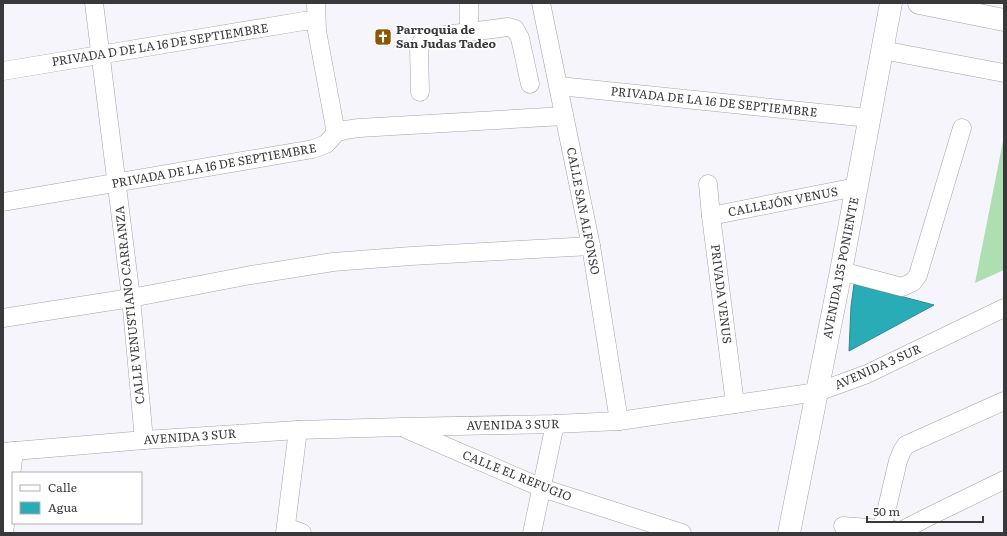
<svg xmlns="http://www.w3.org/2000/svg" width="1007" height="536" viewBox="0 0 1007 536" font-family="Literata,serif">
	<style>
		.green { fill: #aedfb3 }
		.water { fill: #29acb5; stroke: #2e8a90 }
		.lines { fill: none; stroke-linecap: round; stroke-linejoin: round }
		.minor-casing { stroke: #a4a4a9; stroke-width: 19 }
		.major-casing { stroke: #a4a4a9; stroke-width: 23 }
		.minor { stroke: #fff; stroke-width: 18 }
		.major { stroke: #fff; stroke-width: 22 }
		.labels { text-anchor: middle; stroke-width: 3.5; stroke-linejoin: round; paint-order: stroke }
		.poi-label { font-size: 12px; font-weight: bold; fill: #39393b; stroke: #fff; text-anchor: start }
		.street-label { font-size: 12px; fill: #39393b; stroke: #fff }
	</style>
	<rect width="100%" height="100%" fill="#f6f5fb"/>
	<!-- green -->
	<path class="green" d="M1004,136v134l-29,13z"/>
	<!-- water -->
	<path class="water" d="M854,284l80,21 -85,46 2,-45z"/>
	<g class="lines">
		<!-- minor casing -->
		<g class="minor-casing">
			<g id="minor">
				<path d="M94,3l37,295 13,142"/>
				<path d="M316,3l1,28 19,102"/>
				<path d="M541,3l50,243 28,175"/>
				<path d="M469,31v-28"/>
				<path d="M882,50l122,23"/>
				<path d="M3,71l301,-50 12,1"/>
				<path d="M559,86l310,32"/>
				<path d="M420,92l-1,-44 3,-7 8,-4 78,-10 7,2 5,9 10,46"/>
				<path d="M708,184l3,32 24,188"/>
				<path d="M3,202l310,-53 13,-5 10,-11 9,-3 14,-2 205,-12"/>
				<path d="M711,216l145,-29"/>
				<path d="M841,271l61,16 11,-5 5,-7 44,-147"/>
				<path d="M3,318l128,-20 120,-23 82,-13 78,-6 180,-10"/>
				<path d="M406,429l136,59 140,45"/>
				<path d="M3,452l141,-12 154,-10 103,-3 154,-3 64,-3 116,-17 82,-12 20,-7 30,-11 137,-66"/>
				<path d="M843,526l51,4"/>
				<path d="M286,527l16,6"/>
				<path d="M903,530l25,-13 76,-37"/>
				<path d="M4,533l10,-82"/>
				<path d="M285,533l13,-103"/>
				<path d="M532,533l23,-109"/>
				<path d="M881,533l17,-72 4,-10 4,-6 98,-44"/>
			</g>
		</g>
		<!-- major casing -->
		<g class="major-casing">
			<g id="major">
				<path d="M919,3l85,17"/>
				<path d="M789,533l52,-262 50,-268"/>
			</g>
		</g>
		<!-- minor -->
		<use href="#minor" class="minor"/>
		<!-- major -->
		<use href="#major" class="major"/>
	</g>
	<!-- icons -->
	<defs>
		<g id="church-square" transform="scale(0.9)"><rect x="-9" y="-9" width="18" height="18" rx="4" fill="#8b5504" stroke="#fff"/><path d="M-1.2-6h2.4v3.5h3.3v2.4h-3.3V6h-2.4V-.1h-3.3v-2.4h3.3Z" fill="#fff"/></g>
	</defs>
	<g fill-rule="evenodd">
		<use href="#church-square" x="383" y="37"/>
	</g>
	<g class="labels">
		<!-- poi labels -->
		<g class="poi-label">
			<text x="396" y="34">Parroquia de<tspan x="396" dy="14">San Judas Tadeo</tspan></text>
		</g>
		<!-- street labels -->
		<g class="street-label">
			<text transform="translate(160 45) rotate(-9)" y="4">PRIVADA D DE LA 16 DE SEPTIEMBRE</text>
			<text transform="translate(714 102) rotate(6)" y="4">PRIVADA DE LA 16 DE SEPTIEMBRE</text>
			<text transform="translate(214 166) rotate(-10)" y="4">PRIVADA DE LA 16 DE SEPTIEMBRE</text>
			<text transform="translate(783 202) rotate(-11)" y="4">CALLEJÓN VENUS</text>
			<text transform="translate(583 211) rotate(79)" y="4">CALLE SAN ALFONSO</text>
			<text transform="translate(841 268) rotate(-79)" y="4">AVENIDA 135 PONIENTE</text>
			<text transform="translate(721 294) rotate(83)" y="4">PRIVADA VENUS</text>
			<text transform="translate(130 305) rotate(-96)" y="4">CALLE VENUSTIANO CARRANZA</text>
			<text transform="translate(878 367) rotate(-24)" y="4">AVENIDA 3 SUR</text>
			<text transform="translate(513 425) rotate(-1)" y="4">AVENIDA 3 SUR</text>
			<text transform="translate(190 437) rotate(-4)" y="4">AVENIDA 3 SUR</text>
			<text transform="translate(517 476) rotate(22)" y="4">CALLE EL REFUGIO</text>
		</g>
	</g>
	<!-- border -->
	<rect width="1007" height="536" fill="none" stroke="#39393b" stroke-width="8"/>
	<!-- legend -->
	<rect x="12" y="472" width="130" height="52" fill="#ffffff" stroke="#b0b0b1"/>
	<rect x="20" y="485" width="20" height="6" fill="#ffffff" stroke="#b0b0b1"/>
	<text x="48" y="492" font-size="12" fill="#39393b">Calle</text>
	<rect x="20" y="502" width="20" height="12" fill="#29acb5" stroke="#b0b0b1"/>
	<text x="48" y="512" font-size="12" fill="#39393b">Agua</text>
	<!-- scale -->
	<path d="M867 516v6h116v-6" fill="none" stroke="#39393b" stroke-width="2"/>
	<text x="873" y="516" font-size="12" fill="#39393b" stroke="#ffffff" stroke-width="3" paint-order="stroke">50 m</text>
</svg>
